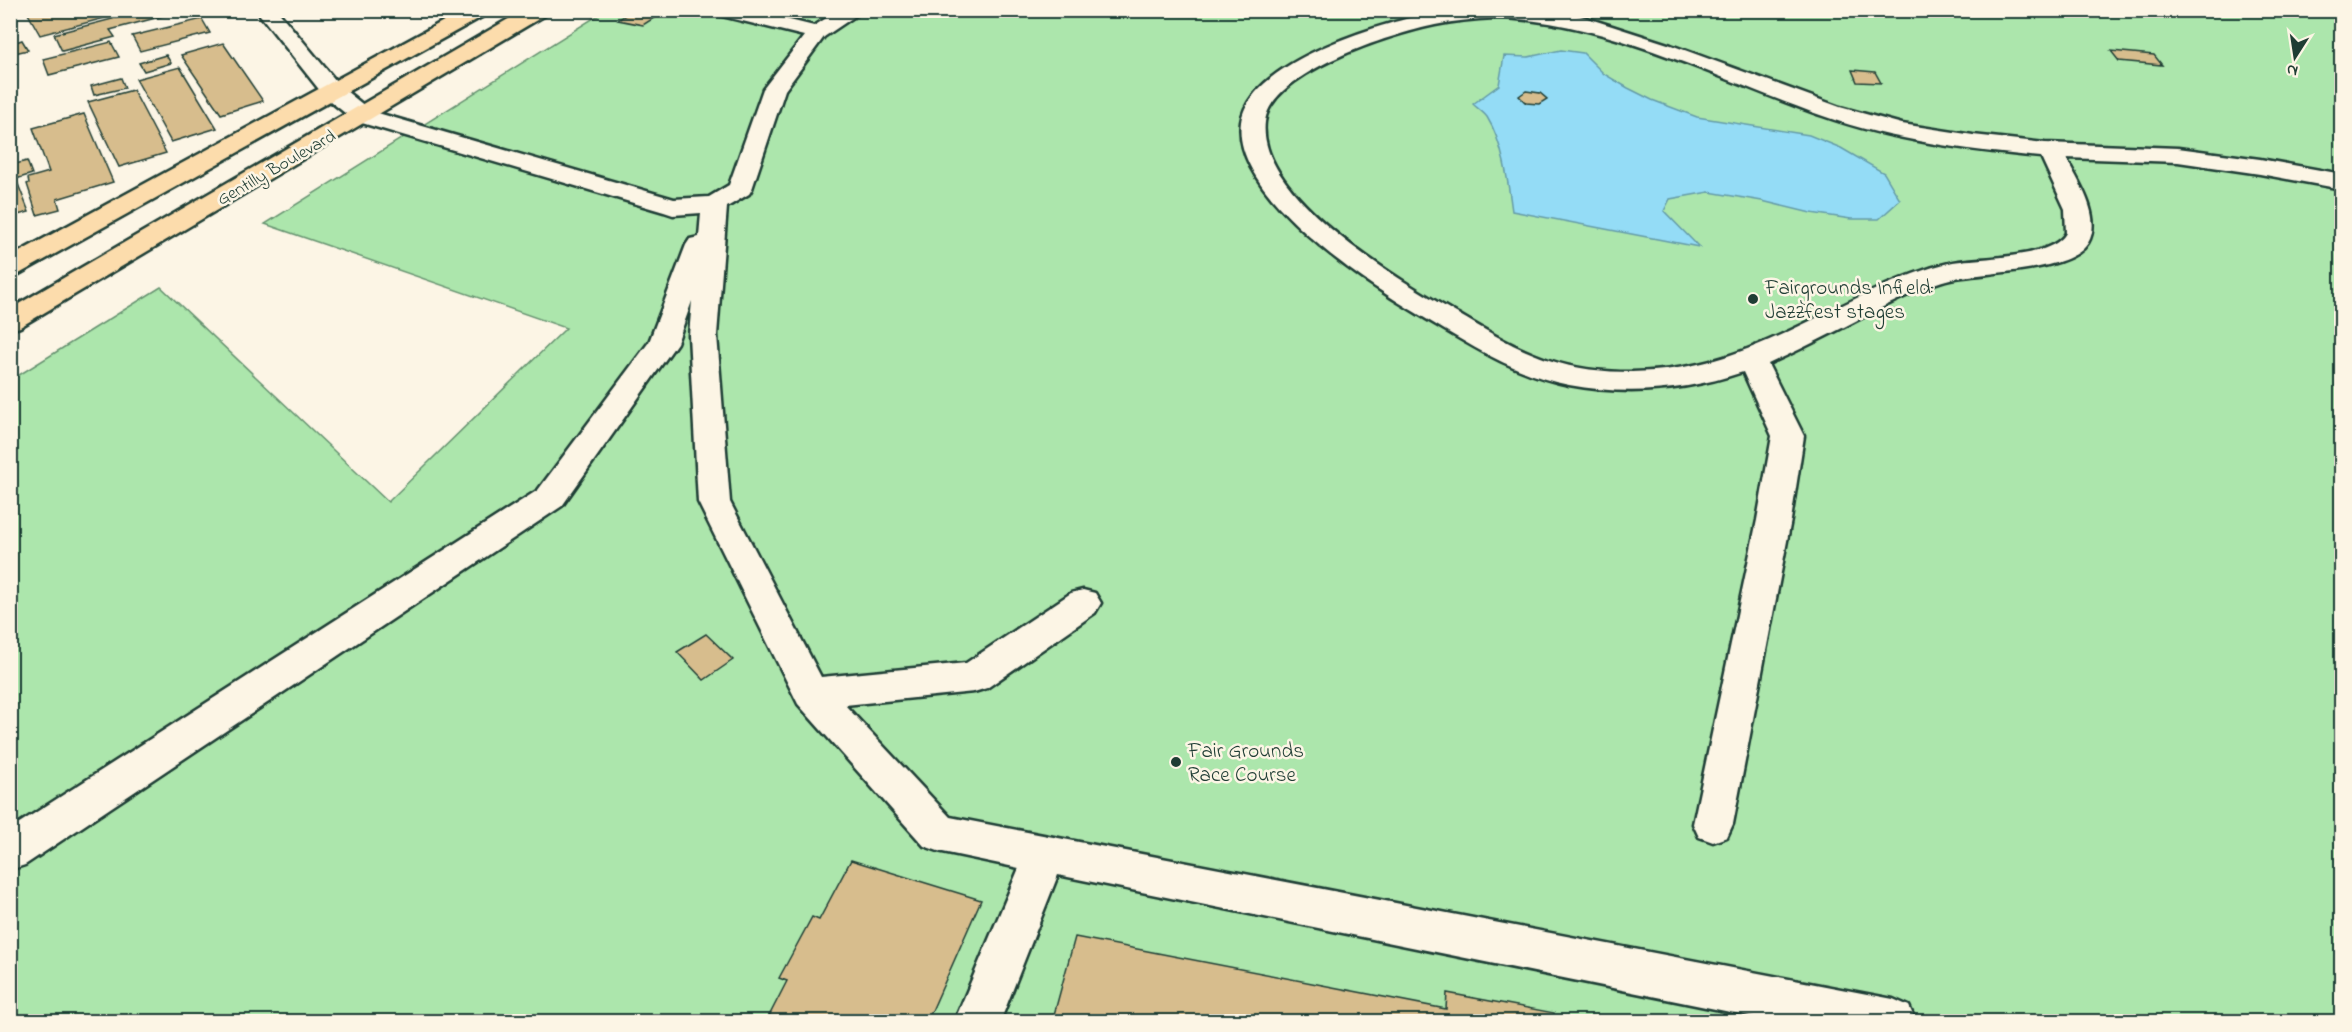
<svg xmlns="http://www.w3.org/2000/svg" width="2352" height="1032" viewBox="0 0 2352 1032" font-family="'Indie Flower',sans-serif">
	<style>
		.green { fill: #ace6ac; stroke: #669270; stroke-width: 1.5 }
		.water { fill: #94dcf6; stroke: #659ca8; stroke-width: 1.5 }
		.building { fill: #d7bd8d; stroke: #1f3d34; stroke-width: 1.5 }
		.lines { fill: none; stroke-linecap: round; stroke-linejoin: round }
		.minor-casing { stroke: #1f3d34; stroke-width: 5 }
		.major-casing { stroke: #1f3d34; stroke-width: 5 }
		.minor { fill: #fcf5e5; fill-rule: evenodd }
		.major { fill: #fcdcac; fill-rule: evenodd }
		.poi-dot { fill: #1f3d34; stroke: #fcf5e5; stroke-width: 2 }
		.labels { text-anchor: middle; stroke-width: 5; stroke-linejoin: round; paint-order: stroke }
		.far-street-label { font-size: 18px; fill: #1f3d34; stroke: #fcf5e5 }
		.poi-label { font-size: 21px; fill: #1f3d34; stroke: #fcf5e5; text-anchor: start }
	</style>
	<rect width="100%" height="100%" fill="#fcf5e5"/>
	<filter id="ink" filterUnits="userSpaceOnUse"><feTurbulence type="fractalNoise" baseFrequency=".0167" numOctaves="2"/><feDisplacementMap in="SourceGraphic" scale="12" xChannelSelector="R" yChannelSelector="G"/><feConvolveMatrix kernelMatrix="1 2 1 2 8 2 1 2 1" color-interpolation-filters="sRGB"/></filter>
	<g filter="url(#ink)">
		<!-- green -->
		<path class="green" d="M605,11h1736v1010l-2330,1v-642l150,-93 227,215 178,-174 -301,-104z"/>
		<!-- water -->
		<path class="water" d="M1561,50l22,3 21,21 24,14 24,12 45,17 112,18 32,13 43,25 16,27 -21,19h-28l-40,-6 -49,-12 -53,-9 -39,7 -6,12 35,36 -187,-36c-4,-30 -9,-68 -25,-94 -4,-5 -10,-9 -14,-13l26,-19 5,-29 24,1z"/>
		<!-- building -->
		<g class="building">
			<path d="M35,10h100l-95,25 -13,-23z"/>
			<path d="M147,10h39l-76,20 5,7 -53,14 -8,-17z"/>
			<path d="M633,10h22l8,2 -20,13 -25,-5z"/>
			<path d="M202,19l8,14 -70,18 -8,-15z"/>
			<path d="M22,40l6,10 -18,4v-10z"/>
			<path d="M111,42l8,15 -70,18 -6,-16z"/>
			<path d="M223,43l40,58 -42,13 -40,-59z"/>
			<path d="M2111,51l43,4 8,10 -43,-4z"/>
			<path d="M166,55l5,8 -27,8 -5,-8z"/>
			<path d="M180,67l37,61 -46,14 -35,-63z"/>
			<path d="M1852,70l23,2 6,11 -24,-1z"/>
			<path d="M121,78l4,10 -31,7 -3,-9z"/>
			<path d="M133,90l33,63 -47,14 -31,-65z"/>
			<path d="M1526,91l14,2 7,6 -8,5 -13,-1 -7,-7z"/>
			<path d="M84,114l29,68 -56,17 3,10 -23,6 -10,-31 2,-1 -1,-5 21,-6 -16,-44z"/>
			<path d="M27,161l5,13 -16,5 13,33 -19,5v-55l2,3z"/>
			<path d="M706,634l27,26 -29,20 -27,-28z"/>
			<path d="M851,860l130,40 -54,122h-161l21,-41 -8,-3 33,-61 7,3z"/>
			<path d="M1075,937l371,72 1,-16 107,20v9h-502z"/>
		</g>
		<g class="lines">
			<!-- minor casing -->
			<g class="minor-casing">
				<g id="minor">
					<path d="M256,10h21l64,77 30,24 303,88 35,-2 20,-12 34,-96 41,-53 -90,-22 -3,-4h38l65,16 25,-16h25l-40,27 -39,53 -33,99 -3,5 -22,13 -10,128 13,167 91,175 145,-14 105,-70 12,-3 12,3 6,10 -6,10 -108,75 -13,4 -129,13 105,112 943,182 16,7 7,16h-137l-721,-147 -58,147h-46l65,-154 -81,-17 -14,-5 -126,-142 -100,-202 -9,-167 3,-34 -15,42 -115,163 -537,359 -15,5v-41l528,-339 111,-148 37,-97 4,-6 9,-2 2,-24 -28,2 -9,-3 -309,-91 -30,-24z"/>
					<path d="M1447,10h110l27,7 87,28 169,62 62,17 71,11 72,8 133,5 82,11 82,15v15l-82,-15 -82,-12 -112,-4c12,23 37,59 22,85 -18,30 -106,29 -138,36 -22,5 -43,17 -63,26 -40,20 -78,41 -119,59l36,72 -13,84 -58,304 -6,13 -14,5 -14,-5 -6,-13 64,-304 15,-84 -29,-64c-56,19 -116,24 -174,13 -56,-11 -102,-42 -151,-71 -53,-31 -187,-120 -177,-192 9,-63 152,-103 206,-112zM1495,18c109,1 225,62 328,98 70,25 145,34 218,41l24,52 1,24c-14,26 -85,24 -113,29 -14,3 -27,7 -40,12 -99,37 -169,97 -281,98 -28,0 -57,-3 -83,-12 -33,-11 -62,-29 -91,-46 -55,-32 -202,-117 -193,-192 5,-50 127,-88 170,-97 20,-4 39,-6 60,-7z"/>
				</g>
			</g>
			<!-- major casing -->
			<g class="major-casing">
				<g id="major">
					<path d="M464,10h26l-3,4 -468,260 -9,2v-19z"/>
					<path d="M524,10h26l-3,4 -527,313 -10,3v-21z"/>
				</g>
			</g>
			<!-- minor -->
			<use href="#minor" class="minor"/>
			<!-- major -->
			<use href="#major" class="major"/>
		</g>
	</g>
	<!-- markers -->
	<g class="poi-dot">
		<circle cx="1753" cy="299" r="6"/>
		<circle cx="1176" cy="762" r="6"/>
	</g>
	<g class="labels">
		<!-- far-street labels -->
		<g class="far-street-label">
			<text transform="translate(276 167) rotate(-30)" y="6">Gentilly Boulevard</text>
		</g>
		<!-- poi labels -->
		<g class="poi-label">
			<text x="1765" y="294">Fairgrounds Infield:<tspan x="1765" dy="24">Jazzfest stages</tspan></text>
			<text x="1188" y="757">Fair Grounds<tspan x="1188" dy="24">Race Course</tspan></text>
		</g>
	</g>
	<!-- margin -->
	<rect width="2352" height="1032" fill="none" stroke="#fcf5e5" stroke-width="36"/>
	<rect x="18" y="18" width="2316" height="996" fill="none" stroke="#1f3d34" stroke-width="2" filter="url(#ink)"/>
	<!-- north arrow -->
	<g transform="translate(2295 57) rotate(192)" stroke="#fcf5e5" stroke-width="4.5" paint-order="stroke">
	<path d="M0-4.5L10 22L0 15L-10 22Z" fill="#1f3d34"/>
	<text y="-9" font-size="16" font-weight="bold" text-anchor="middle" fill="#1f3d34">N</text>
	</g>
</svg>
